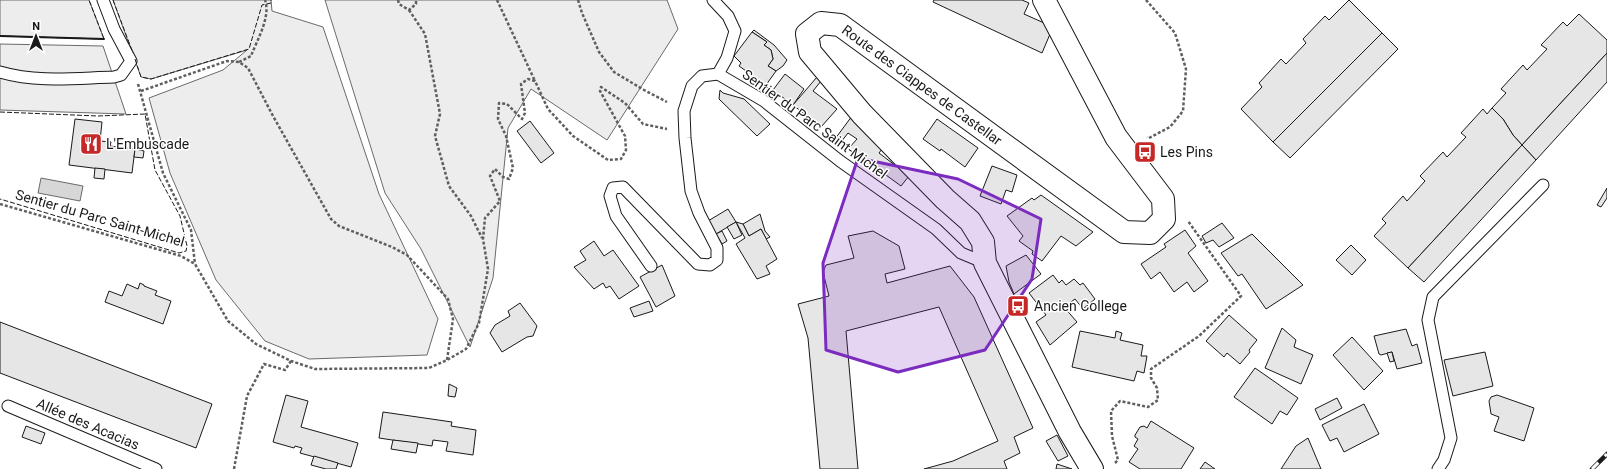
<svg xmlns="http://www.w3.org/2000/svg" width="1607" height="469" viewBox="0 0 1607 469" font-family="Roboto,sans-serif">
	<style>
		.built { fill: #ededed; stroke: #6a6a6a }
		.water { fill: #d7d7d7; stroke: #6a6a6a }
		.building { fill: #e6e6e6; stroke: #1a1a1a }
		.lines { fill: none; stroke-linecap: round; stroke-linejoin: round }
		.service-casing { stroke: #1a1a1a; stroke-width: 13 }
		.minor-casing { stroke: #1a1a1a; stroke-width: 24 }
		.path { stroke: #5f5f5f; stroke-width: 2.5; stroke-dasharray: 3 2; stroke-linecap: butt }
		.service { stroke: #fff; stroke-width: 11 }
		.minor { stroke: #fff; stroke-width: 22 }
		.rail-casing { stroke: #1a1a1a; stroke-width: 4.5 }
		.rail { stroke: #fff; stroke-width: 3; stroke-dasharray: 9; stroke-linecap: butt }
		.fence { stroke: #1a1a1a; stroke-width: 1; stroke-dasharray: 5 2; stroke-linecap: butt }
		.wall { stroke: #1a1a1a; stroke-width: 2 }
		.marked { fill: #7b2cbf; fill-opacity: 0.2; stroke: #7b2cbf; stroke-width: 3; stroke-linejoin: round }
		.labels { text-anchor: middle; stroke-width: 3; stroke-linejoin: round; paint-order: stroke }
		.street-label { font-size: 14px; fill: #1a1a1a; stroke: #fff }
		.poi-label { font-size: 14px; fill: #1a1a1a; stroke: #fff; text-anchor: start }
	</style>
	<rect width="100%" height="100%" fill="#fff"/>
	<!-- built -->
	<g class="built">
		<path d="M0,0h89l15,39 -104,-3z"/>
		<path d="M113,0h158l1,11 51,16 56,167 59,125 -11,36 -118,4 -44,-18 -49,-61 -46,-107 -21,-75 74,-28 24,-20 -96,29 -10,-2z"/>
		<path d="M325,0h342l11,29 -71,111 -76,-51 -23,39 -15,150 -23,69 -49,-98 -36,-56z"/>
		<path d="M0,44l103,2 23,68 -126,-4z"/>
	</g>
	<!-- water -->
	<path class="water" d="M41,178l42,8 -3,15 -42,-8z"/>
	<!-- building -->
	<g class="building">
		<path d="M934,0h88l7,3 -5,11 29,13 -11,26 -109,-51z"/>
		<path d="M1349,0l33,33 -109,109 -32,-33 21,-22 -3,-4 22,-24 5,5 20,-21 -3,-4 22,-23 4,4z"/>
		<path d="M1579,14l28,26v13l-85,92 -9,-10 -10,-16 -11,-11 14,-15 -5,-4 22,-24 4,5 20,-21 -6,-4 22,-23 4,4z"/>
		<path d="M754,30l20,15 13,15 -4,6 -7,5 -8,-5 5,-7 -2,-9 -7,-5 3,-3 -15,-10z"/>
		<path d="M752,32l15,10 -3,3 7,5 2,9 -5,7 8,5 -10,14 -27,-19 2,-3 -7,-7z"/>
		<path d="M1382,33l16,16 -108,109 -17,-16z"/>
		<path d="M1607,53v29l-71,78 -14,-15z"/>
		<path d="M785,74l19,15 -11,16 -20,-15z"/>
		<path d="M817,77l4,4 -8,10 24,18 -16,18 -28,-22z"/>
		<path d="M720,90l3,3 21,6 26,25 -13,12 -38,-37z"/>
		<path d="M1492,108l11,11 10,16 9,10 -114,123 -34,-32 12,-13 -4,-4 21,-23 4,5 18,-20 -5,-5 23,-24 4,5 19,-20 -5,-4 22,-24 4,5z"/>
		<path d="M852,116l30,33 -3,4 30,23 -8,10 -52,-38 8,-9 -9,-6 -10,13 -6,-3z"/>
		<path d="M75,119l27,3 -2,19 11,1 -1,4 25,3 -3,24 -63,-8z"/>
		<path d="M937,119l41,29 -13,19 -24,-18 -1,2 -17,-12z"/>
		<path d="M530,121l24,32 -13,10 -24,-32z"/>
		<path d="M1522,145l14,15 -112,122 -16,-14z"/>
		<path d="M135,149l9,2 -1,7 -9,-1z"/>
		<path d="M992,166l25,9 -5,17 -6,-2 -5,14 -21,-8z"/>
		<path d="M95,168l10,1 -1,10 -10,-1z"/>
		<path d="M1607,188v10l-6,9 -4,-2z"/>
		<path d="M1041,195l52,37 -17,14 -15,-10 -19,25 -10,-7 1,-3 -14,-10 4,-5 -16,-20 25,-18 2,2z"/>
		<path d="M728,209l8,13 -20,12 -8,-13z"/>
		<path d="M760,214l5,17 5,6 -4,2 -5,-10 -12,7 -6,-12z"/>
		<path d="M736,222l7,2 6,12 12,-7 16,30 -11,7 4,8 -13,5 -21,-35 9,-6z"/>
		<path d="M736,222l6,13 -8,4 -7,-12z"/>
		<path d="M1222,223l12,15 -15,9 -6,-7 -7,3 -4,-7z"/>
		<path d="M1185,230l11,16 -8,7 20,28 -14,11 -7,-10 -13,10 -14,-20 -9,7 -10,-15 25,-17 -2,-3z"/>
		<path d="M722,231l5,10 -5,3 -6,-10z"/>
		<path d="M873,231l26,15 6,23 -20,5 2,9 63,-17 24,31 59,131 -19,9 6,16 -16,8 3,8h-83l29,-8 45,-20 -59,-134 -93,24 12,138h-38l-12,-131 -10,-34 31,-8 -6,-24 3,-7 28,-7 -6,-22z"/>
		<path d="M1252,234l51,51 -37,24 -24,-35 -4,2 -17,-23z"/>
		<path d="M594,241l10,15 9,-6 26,36 -20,13 -9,-13 -4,2 -3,-5 -9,6 -20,-22 12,-7 -6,-9z"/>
		<path d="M1351,245l15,15 -14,15 -16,-15z"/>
		<path d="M1026,255l15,19 -27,20 -5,-12 -3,-16z"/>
		<path d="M662,265l13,31 -19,11 -16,-30z"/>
		<path d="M1053,275l6,8 3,-3 4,5 8,-6 6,6 3,-2 12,16 -12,10 -8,-10 -11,8 13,15 -27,23 -14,-23 10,-7 -17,-22z"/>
		<path d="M140,283l4,2v1l13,5 -2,4 16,6 -8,23 -58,-22 4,-11 13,5 5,-12 11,5z"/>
		<path d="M649,301l4,10 -19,6 -4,-9z"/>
		<path d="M520,303l17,23 -4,10 -6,1 -25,15 -12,-19 5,-8 15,-9 -2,-5z"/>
		<path d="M1229,315l28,25 -8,10 1,2 -10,12 -13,-11 -3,4 -18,-16z"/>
		<path d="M0,322l212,82 -16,44 -196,-75z"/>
		<path d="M1282,328l14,12 -2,7 19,8 -12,29 -36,-16z"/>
		<path d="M1406,329l6,17 5,-2 5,19 -25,6 -5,-17 -11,3 -2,-1 -5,-18z"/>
		<path d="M1080,331l35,7 1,-7 6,2 -2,7 23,5 -2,11h6l-3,17 -7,-2 -3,10 -62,-14z"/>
		<path d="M1352,337l31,34 -19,19 -31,-35z"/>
		<path d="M1392,352l2,9 -4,1 -3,-9z"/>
		<path d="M1485,352l8,34 -40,10 -9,-36z"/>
		<path d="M1255,368l43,30 -11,17 -7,-4 -8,13 -38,-27z"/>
		<path d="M449,384l8,4 -2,9 -7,-1z"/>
		<path d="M286,395l22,6 -7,26 57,16 -7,24 -51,-14 2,-5 -7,-2 -1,2 -21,-6z"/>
		<path d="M1497,395l37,13 -10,33 -30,-10 5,-14 -8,-3 -2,-13 2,-4z"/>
		<path d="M1337,398l5,10 -22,12 -5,-11z"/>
		<path d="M1364,404l15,30 -35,18 -7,-14 -7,3 -8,-16z"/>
		<path d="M383,412l69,10 -1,4 25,4 -3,25 -27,-4 2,-9 -15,-2 -1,6 -53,-8z"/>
		<path d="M1151,421l43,27 -13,21h-41l-11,-7 9,-13 -4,-3 4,-7 -3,-2v-2l5,-8 4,-1 3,2z"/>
		<path d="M26,426l19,7 -4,11 -19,-7z"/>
		<path d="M1057,435l11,21 -10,5 -12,-20z"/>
		<path d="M1308,438l13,31h-40l15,-23z"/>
		<path d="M393,440l25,3 -2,10 -25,-4z"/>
		<path d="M314,456l24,7 -2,6h-10l-15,-4z"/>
		<path d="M1205,462l10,7h-15z"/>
		<path d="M1057,464l15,5h-16z"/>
	</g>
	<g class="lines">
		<!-- service casing -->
		<g class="service-casing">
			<g id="service">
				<path d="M713,0l15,16 7,15 -8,27 -9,16"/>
				<path d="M0,72c37,11 76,6 114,5l7,-2 10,-14 -17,-32 -11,-29"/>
				<path d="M651,266l-35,-50 -6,-20 3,-8 10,-1 75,77 12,1 7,-5v-12l-18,-35 -8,-22 -6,-53 -1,-27 8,-25 10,-10 16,-2 46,27 76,60 96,68 25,24 24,10"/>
				<path d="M8,406l148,63"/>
				<path d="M1438,469l6,-9 7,-22 -23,-118 5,-23 110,-112"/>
			</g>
		</g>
		<!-- minor casing -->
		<g class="minor-casing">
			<path id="minor" d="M1044,0l72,137 47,62 1,20 -14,14 -26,-1 -284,-207 -19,-2 -14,11 3,18 52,62 83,85 25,22 13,21 2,21 85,169 22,37"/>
		</g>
		<!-- path -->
		<g class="path">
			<path d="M398,0l1,4 10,6 7,-6v-4"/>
			<path d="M497,0l38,81"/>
			<path d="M578,0l4,13 17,39 15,20 30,18 23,12"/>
			<path d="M1146,0l29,33 11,36 -3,42 -13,16 -21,11 -2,-1"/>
			<path d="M409,10l16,24 15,80 -5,22 14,50 22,30 11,22"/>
			<path d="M239,62l12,-6c6,-16 20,-39 14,-56"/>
			<path d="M138,84l25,89 28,57 4,34"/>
			<path d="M141,91l86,-30 12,1 9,6 25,48 58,103 8,7 53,21 15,8 41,44 5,20 -6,41"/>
			<path d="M0,204l181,52 14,8 33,57 28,23 35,17 24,8 114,-1 18,-8 19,-11 13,-26 9,-54 -5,-30 2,-21 15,-17 -10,-25 5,-7 8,8 6,2 4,-11 -7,-32 -8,-17 1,-16 8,1 15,15 3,-6 -4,-29 7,-5 7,2 13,28 25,27 35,24 13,-1 5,-9 -1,-14 -25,-45 1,-4 24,16 18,21 24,5"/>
			<path d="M1115,463l3,-3 -6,-24 -1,-25 9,-10 28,6 10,-7 -1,-12 -6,-10v-9l48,-33 42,-40 -53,-75"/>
			<path d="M234,469l13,-73 17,-32 21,6 6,-9"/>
		</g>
		<!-- service -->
		<use href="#service" class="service"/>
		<!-- minor -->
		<use href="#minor" class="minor"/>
		<!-- rail casing -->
		<g class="rail-casing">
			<path id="rail" d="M1592,469l15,-15"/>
		</g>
		<!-- rail -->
		<use href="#rail" class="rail"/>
		<!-- fence -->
		<g class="fence">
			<path d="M113,0l20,53"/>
			<path d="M0,36l104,3 -15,-39"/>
			<path d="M135,59l6,18 10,2 98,-30 13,-44 9,-2v-3"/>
			<path d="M0,112l98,4 47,-2 10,56 25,46 7,30 -1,5 -7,2 -179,-54"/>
		</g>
		<!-- wall -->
		<path class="wall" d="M0,36l104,3"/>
	</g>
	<!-- marked area -->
	<path class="marked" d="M858,158l100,21 83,40 -9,60 -47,71 -87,22 -72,-22 -3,-87z"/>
	<!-- icons -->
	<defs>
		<g id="restaurant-square" transform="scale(1.15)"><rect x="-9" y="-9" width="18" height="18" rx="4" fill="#c62828" stroke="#fff"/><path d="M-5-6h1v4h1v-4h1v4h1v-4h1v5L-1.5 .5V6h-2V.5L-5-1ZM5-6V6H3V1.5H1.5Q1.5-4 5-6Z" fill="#fff"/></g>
		<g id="bus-square" transform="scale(1.15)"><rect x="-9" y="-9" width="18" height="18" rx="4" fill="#c62828" stroke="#fff"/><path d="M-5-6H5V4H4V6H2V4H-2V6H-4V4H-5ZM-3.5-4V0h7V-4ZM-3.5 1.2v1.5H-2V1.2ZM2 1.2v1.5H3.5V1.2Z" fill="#fff"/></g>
	</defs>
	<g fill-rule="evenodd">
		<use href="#restaurant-square" x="91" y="144"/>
		<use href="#bus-square" x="1145" y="152"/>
		<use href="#bus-square" x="1018" y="306"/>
	</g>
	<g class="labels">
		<!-- street labels -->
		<g class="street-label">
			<text transform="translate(922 85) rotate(36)" y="5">Route des Ciappes de Castellar</text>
			<text transform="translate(815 124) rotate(36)" y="5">Sentier du Parc Saint-Michel</text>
			<text transform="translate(100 218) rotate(16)" y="5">Sentier du Parc Saint-Michel</text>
			<text transform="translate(88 424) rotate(23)" y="5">Allée des Acacias</text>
		</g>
		<!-- poi labels -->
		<g class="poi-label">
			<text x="106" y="149">L'Embuscade</text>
			<text x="1160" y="157">Les Pins</text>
			<text x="1034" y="311">Ancien College</text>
		</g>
	</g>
	<!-- north arrow -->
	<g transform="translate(36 36)" stroke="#ffffff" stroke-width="3" paint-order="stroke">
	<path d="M0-3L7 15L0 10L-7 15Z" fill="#1a1a1a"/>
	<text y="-6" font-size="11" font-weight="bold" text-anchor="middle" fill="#1a1a1a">N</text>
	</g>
</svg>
